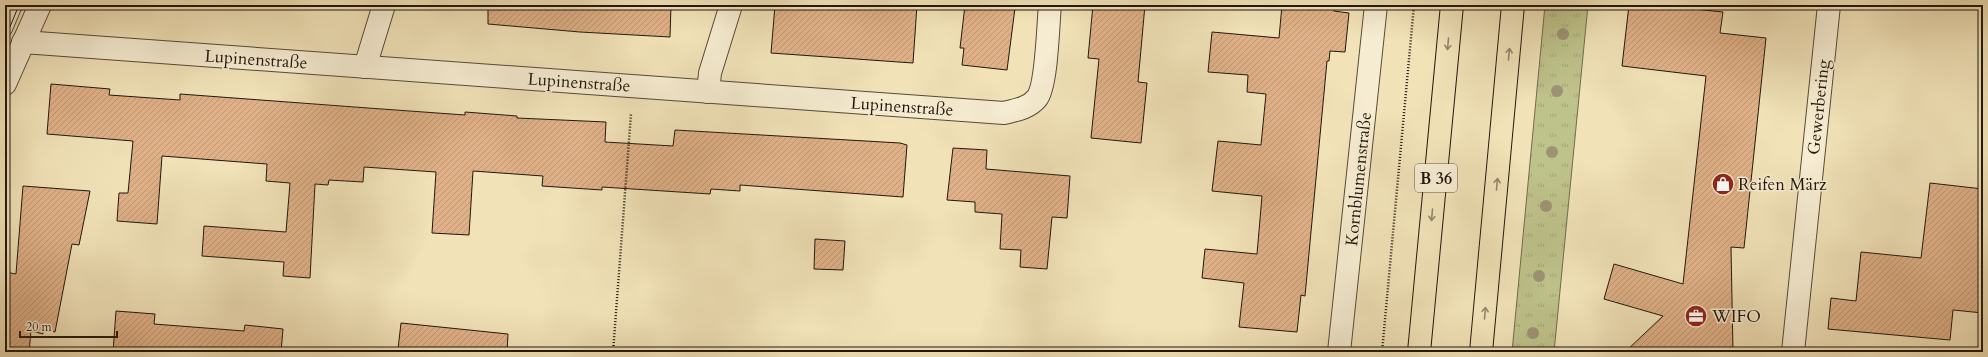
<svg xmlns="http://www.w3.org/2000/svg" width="1988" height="357" viewBox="0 0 1988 357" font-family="Cardo,serif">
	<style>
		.grass { fill: url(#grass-tufts); stroke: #706c4c }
		.building { fill: url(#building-hatch); stroke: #22170d }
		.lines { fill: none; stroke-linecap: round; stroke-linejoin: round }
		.lane-casing { stroke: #564a38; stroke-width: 16 }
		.street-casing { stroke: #564a38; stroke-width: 24 }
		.primary-casing { stroke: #22170d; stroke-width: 24 }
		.path { stroke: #22170d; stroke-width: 2.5; stroke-dasharray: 1 2; stroke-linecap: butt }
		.lane { stroke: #f6ecd1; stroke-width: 14 }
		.street { stroke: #f6ecd1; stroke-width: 22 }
		.primary { stroke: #f1e2b8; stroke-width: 22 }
		.tram { stroke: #22170d; stroke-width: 1 }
		.tree { fill: #9d9372 }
		.oneway { stroke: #94876b }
		.labels { text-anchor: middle; stroke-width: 3; stroke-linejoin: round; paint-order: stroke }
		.shield { fill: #f6ecd1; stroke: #625748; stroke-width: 1 }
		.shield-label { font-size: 16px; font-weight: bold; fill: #22170d }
		.street-label { font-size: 17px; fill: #22170d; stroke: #f6ecd1 }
		.poi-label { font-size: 17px; fill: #22170d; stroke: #f6ecd1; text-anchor: start }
	</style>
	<defs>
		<pattern id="grass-tufts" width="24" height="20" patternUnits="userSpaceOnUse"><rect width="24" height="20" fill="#bec28b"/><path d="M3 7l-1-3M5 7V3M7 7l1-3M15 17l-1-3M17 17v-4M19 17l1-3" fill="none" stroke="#a3a677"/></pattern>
		<pattern id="building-hatch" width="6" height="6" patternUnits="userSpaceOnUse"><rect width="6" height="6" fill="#e0b188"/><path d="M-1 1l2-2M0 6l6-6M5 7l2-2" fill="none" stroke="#c09874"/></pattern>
	</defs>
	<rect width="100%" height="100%" fill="#f1e2b8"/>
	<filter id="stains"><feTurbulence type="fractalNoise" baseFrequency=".005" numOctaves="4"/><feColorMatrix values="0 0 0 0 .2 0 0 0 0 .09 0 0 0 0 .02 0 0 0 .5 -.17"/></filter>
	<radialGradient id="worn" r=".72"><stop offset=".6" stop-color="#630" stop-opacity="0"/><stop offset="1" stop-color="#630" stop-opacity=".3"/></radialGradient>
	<!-- grass -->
	<path class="grass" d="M1545,5h43l-34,347h-42z"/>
	<!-- building -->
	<g class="building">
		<path d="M488,5h183l-1,32 -90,-5 -92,-8z"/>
		<path d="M775,5h142l-4,58 -142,-10z"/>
		<path d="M965,5h27l23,3 -8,62 -45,-5 2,-17h-4z"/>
		<path d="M1093,5h52l-7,77 9,1 -6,60 -50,-5 8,-79 -11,-1z"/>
		<path d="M1282,5h52v6l15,2 -4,39 -15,-1 -1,10h-2l-22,235 -4,-1 -4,37 -58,-5 5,-44 -42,-5 3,-29 52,5 5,-58 -50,-5 6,-50 43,4 5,-51 -19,-2 1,-17 -40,-3 4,-40 67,6z"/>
		<path d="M1629,5h25l69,7 -3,21 46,5 -22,210 -13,-1 2,105h-108l38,-36 -59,-17 10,-35 69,20 23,-208 -84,-10z"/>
		<path d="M51,84l59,5 -1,6 71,5v-6l188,14 97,7v-3l52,4v2l89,4 -1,20 68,4 2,-16 225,13 7,2 -4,52 -163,-12v6l-29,-2 -1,5 -108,-7v3l-60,-4 1,-10 -70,-5 -4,64 -37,-2 4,-61 -72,-5 -1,15 -34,-2 -1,5 -13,-1 -5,94 -27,-2 1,-14 -82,-6 2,-30 82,6 4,-49 -24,-2 1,-17 -105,-8 -5,68 -40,-3 2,-28h9l5,-52 -86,-7z"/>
		<path d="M953,148l34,2 -1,19 84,7 -3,42 -15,-1 -5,52 -27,-2 1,-17 -21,-1 2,-35 -27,-2v-10l-28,-2z"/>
		<path d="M1930,183l53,6v124l-30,-3 -3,30 -122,-11 3,-31 25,3 5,-49 60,6z"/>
		<path d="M23,186l67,5 -11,54 -7,-1 -17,88 -12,-3v5l-12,-3 -2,21h-24v-80l11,2z"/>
		<path d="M815,239l30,2 -2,29 -29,-1z"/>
		<path d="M116,311l39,3 -1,10 90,7 1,-6 38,4 -2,23h-168z"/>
		<path d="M401,323l107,11 -1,18h-84l-25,-3z"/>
	</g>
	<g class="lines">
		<!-- lane casing -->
		<g class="lane-casing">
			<path id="lane" d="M5,29l10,-24"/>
		</g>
		<!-- street casing -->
		<g class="street-casing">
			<g id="street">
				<path d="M23,42l981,71c12,-3 25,-5 33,-15 10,-13 11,-74 13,-93"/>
				<path d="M365,67l19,-62"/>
				<path d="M5,84l35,-79"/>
				<path d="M708,92l2,-19 21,-68"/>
				<path d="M1339,352l37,-347"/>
				<path d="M1793,352l36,-347"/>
			</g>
		</g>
		<!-- primary casing -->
		<g class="primary-casing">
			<g id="primary">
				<path d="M1419,352l33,-347"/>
				<path d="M1481,352l32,-347"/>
			</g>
		</g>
		<!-- path -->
		<g class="path">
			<path d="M613,352l18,-238"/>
			<path d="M1382,352l32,-347"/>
		</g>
		<!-- lane -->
		<use href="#lane" class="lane"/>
		<!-- street -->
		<use href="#street" class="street"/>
		<!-- primary -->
		<use href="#primary" class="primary"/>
		<!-- tram -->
		<path class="tram" d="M5,39l14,-34"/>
	</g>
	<!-- trees -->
	<g class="tree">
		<circle cx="1563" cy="34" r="6"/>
		<circle cx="1557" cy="91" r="6"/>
		<circle cx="1552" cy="152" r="6"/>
		<circle cx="1546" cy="206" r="6"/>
		<circle cx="1539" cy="276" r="6"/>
		<circle cx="1533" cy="333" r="6"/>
	</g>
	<!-- one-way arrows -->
	<defs><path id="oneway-shaft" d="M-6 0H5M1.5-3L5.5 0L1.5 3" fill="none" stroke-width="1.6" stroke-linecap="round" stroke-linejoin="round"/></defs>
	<g class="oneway">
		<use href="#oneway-shaft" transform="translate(1448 44) rotate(95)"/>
		<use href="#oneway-shaft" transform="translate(1509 54) rotate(-85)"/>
		<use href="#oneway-shaft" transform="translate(1497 184) rotate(-85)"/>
		<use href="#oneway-shaft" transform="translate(1432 215) rotate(95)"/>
		<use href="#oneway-shaft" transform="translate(1485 313) rotate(-85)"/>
	</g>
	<!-- icons -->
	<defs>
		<g id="shop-disc" transform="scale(1.15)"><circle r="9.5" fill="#8f2418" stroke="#f6ecd1"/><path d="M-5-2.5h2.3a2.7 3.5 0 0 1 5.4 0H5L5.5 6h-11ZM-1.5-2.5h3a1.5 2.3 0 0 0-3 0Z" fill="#fff"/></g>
		<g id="office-disc" transform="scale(1.15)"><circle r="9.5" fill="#8f2418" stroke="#f6ecd1"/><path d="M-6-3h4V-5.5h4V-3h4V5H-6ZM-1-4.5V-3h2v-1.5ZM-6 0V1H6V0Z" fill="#fff"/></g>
	</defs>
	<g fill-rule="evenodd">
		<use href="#shop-disc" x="1723" y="184"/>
		<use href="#office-disc" x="1696" y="316"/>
	</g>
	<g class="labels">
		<!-- shield labels -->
		<rect class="shield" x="1415" y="164" width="42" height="28" rx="3"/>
		<g class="shield-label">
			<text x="1436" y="184">B 36</text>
		</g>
		<!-- street labels -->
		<g class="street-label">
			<text transform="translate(256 59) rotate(4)" y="6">Lupinenstraße</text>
			<text transform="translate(579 82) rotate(4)" y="6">Lupinenstraße</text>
			<text transform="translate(902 106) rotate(4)" y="6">Lupinenstraße</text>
			<text transform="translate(1818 107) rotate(-84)" y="6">Gewerbering</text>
			<text transform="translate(1358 179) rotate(-84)" y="6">Kornblumenstraße</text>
		</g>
		<!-- poi labels -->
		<g class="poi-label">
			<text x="1738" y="190">Reifen März</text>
			<text x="1712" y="322">WIFO</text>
		</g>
	</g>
	<!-- margin -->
	<rect width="1988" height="357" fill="none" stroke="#f1e2b8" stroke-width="20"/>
	<rect x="6" y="6" width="1976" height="345" fill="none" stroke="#22170d" stroke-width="2"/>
	<rect x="10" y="10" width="1968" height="337" fill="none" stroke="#22170d"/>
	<!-- scale -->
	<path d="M20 331v6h97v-6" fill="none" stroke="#22170d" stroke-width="2"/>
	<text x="26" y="331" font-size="12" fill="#22170d" stroke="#f6ecd1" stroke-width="3" paint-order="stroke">20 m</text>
	<rect width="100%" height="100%" filter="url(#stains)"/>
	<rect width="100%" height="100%" fill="url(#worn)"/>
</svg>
